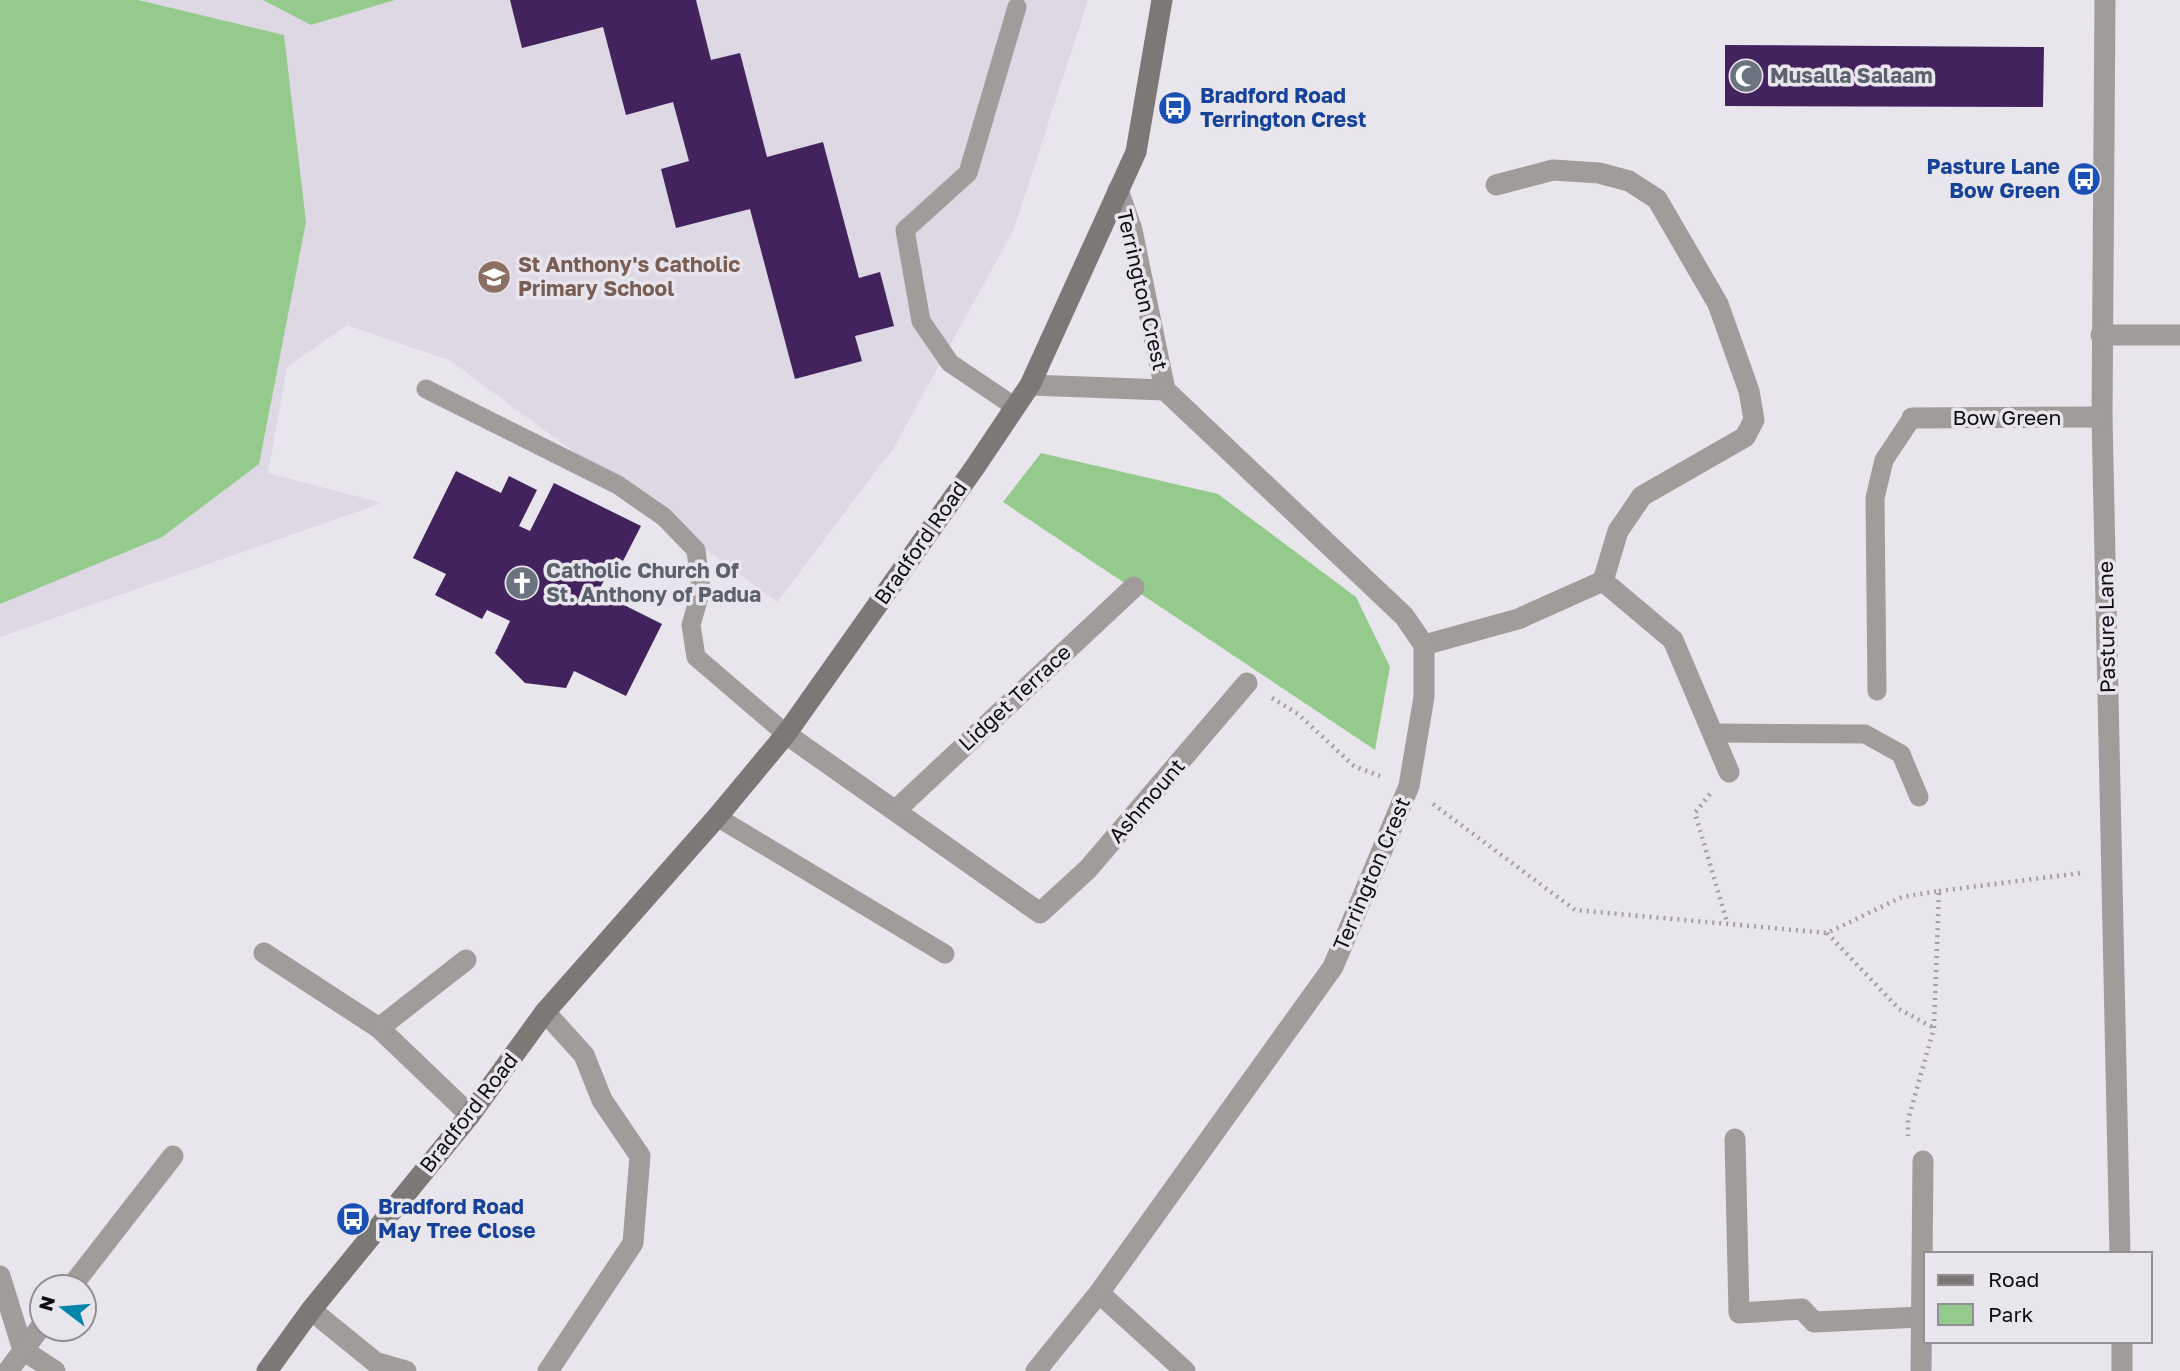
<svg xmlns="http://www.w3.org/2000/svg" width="2180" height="1371" viewBox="0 0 2180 1371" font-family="'Golos Text',sans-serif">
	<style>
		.built { fill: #ded7e4 }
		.green { fill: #94cb8d }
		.building { fill: #42235e }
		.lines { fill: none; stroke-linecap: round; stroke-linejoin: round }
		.path { stroke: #a29fa4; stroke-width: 4.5; stroke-dasharray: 2 5; stroke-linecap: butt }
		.lane { stroke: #9f9c9a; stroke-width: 19 }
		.street { stroke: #9f9c9a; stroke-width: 21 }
		.secondary { stroke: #7c7875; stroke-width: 21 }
		.labels { text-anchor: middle; stroke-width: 7; stroke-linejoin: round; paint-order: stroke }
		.worship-label { font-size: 21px; font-weight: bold; fill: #5b616d; stroke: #e9e5ec; text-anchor: start }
		.transit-label { font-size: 21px; font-weight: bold; fill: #164399; stroke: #e9e5ec; text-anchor: start }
		.education-label { font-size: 21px; font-weight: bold; fill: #785e54; stroke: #e9e5ec; text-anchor: start }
		.street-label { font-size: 21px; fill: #0e0d0f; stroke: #e9e5ec }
	</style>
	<rect width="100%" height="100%" fill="#e9e5ec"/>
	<!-- built -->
	<path class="built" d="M0,0h282l29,25 84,-25h693l-74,229 -121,220 -116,153 -326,-241 -104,-36 -60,42 -19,106 114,30 -382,134z"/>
	<!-- green -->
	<g class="green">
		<path d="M0,0h138l146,35 22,187 -47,242 -97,73 -162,67z"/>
		<path d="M263,0h132l-84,25z"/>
		<path d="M1041,453l177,41 138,103 34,70 -15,83 -372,-248z"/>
	</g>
	<!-- building -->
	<g class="building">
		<path d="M510,0h186l15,60 29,-7 27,104 56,-15 36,136 21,-6 14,54 -39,10 7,25 -67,18 -45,-170 -74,19 -15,-59 28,-8 -16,-59 -47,13 -23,-88 -81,21z"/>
		<path d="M1725,45l319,2 -1,60 -318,-1z"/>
		<path d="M456,471l45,22 8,-17 28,14 -18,36 11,5 24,-48 87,43 -18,35 -7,-4 -18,35 64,32 -36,72 -52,-25 -8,17 -41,-5 -30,-30 15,-32 -23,-11 -5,9 -47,-24 11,-21 -33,-16z"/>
	</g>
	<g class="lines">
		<!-- path -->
		<g class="path">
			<path d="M1272,698l26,16 56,52 26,10"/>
			<path d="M1710,794l-15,19 32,109"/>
			<path d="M1433,804l142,106 252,23 75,-36 37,-6 -5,137 -26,92v16"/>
			<path d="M1939,891l142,-18"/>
			<path d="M1827,933l72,76 35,19"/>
		</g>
		<!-- lane -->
		<g class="lane">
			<path d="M426,389l192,96 46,32 32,33 5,40 -10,35 5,32 90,77"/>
			<path d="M1015,407l-65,-44 -29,-42 -16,-91 63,-57 49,-166"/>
			<path d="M1877,691l-2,-193 9,-38 28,-42"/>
			<path d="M1712,733l153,1 36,20 18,43"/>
			<path d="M717,817l228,137"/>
		</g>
		<!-- street -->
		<g class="street">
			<path d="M2105,0l-3,417 18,837"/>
			<path d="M1496,185l57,-15 46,3 30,8 28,18 61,105 31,87 5,29 -9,17 -103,59 -24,35 -15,50"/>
			<path d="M2101,335h79"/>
			<path d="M1030,385l135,5 -33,-160 -14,-40"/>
			<path d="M1912,418l190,-1"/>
			<path d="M1424,645l94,-26 85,-38 70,59 56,132"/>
			<path d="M786,734l254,179 48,-44 159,-186"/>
			<path d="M896,810l238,-223"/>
			<path d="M264,953l115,75 91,87"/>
			<path d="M545,1012l39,43 18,45 38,56 -7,87 -85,128"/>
			<path d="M379,1028l87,-68"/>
			<path d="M1735,1139l4,174 63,-4 12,13 107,-5"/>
			<path d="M0,1276l23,74 32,21"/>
			<path d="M71,1287l102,-131"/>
			<path d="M1099,1293l86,78"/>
			<path d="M311,1310l64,52 31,9"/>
			<path d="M2122,1341v30"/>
			<path d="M8,1371l34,-46"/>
			<path d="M1036,1371l63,-78 234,-326 76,-181 15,-89v-52l-20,-29 -239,-226"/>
			<path d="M1921,1371l2,-210"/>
		</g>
		<!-- secondary -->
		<path class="secondary" d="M267,1371l44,-61 159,-195 75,-103 172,-195 69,-83 189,-267 55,-82 106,-233 26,-152"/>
	</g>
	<!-- icons -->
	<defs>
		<g id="mosque-disc" transform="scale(1.75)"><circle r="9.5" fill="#6b7280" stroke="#e9e5ec"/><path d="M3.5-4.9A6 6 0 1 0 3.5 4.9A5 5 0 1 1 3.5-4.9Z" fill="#fff"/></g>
		<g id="bus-disc" transform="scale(1.75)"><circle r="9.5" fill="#1a4fb4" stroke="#e9e5ec"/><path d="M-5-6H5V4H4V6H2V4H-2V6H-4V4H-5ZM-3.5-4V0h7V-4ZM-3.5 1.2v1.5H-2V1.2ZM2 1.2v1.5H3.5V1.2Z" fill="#fff"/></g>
		<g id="school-disc" transform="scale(1.75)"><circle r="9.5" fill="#8d6e63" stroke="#e9e5ec"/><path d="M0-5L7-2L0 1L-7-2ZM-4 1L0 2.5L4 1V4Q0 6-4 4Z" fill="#fff"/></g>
		<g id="church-disc" transform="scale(1.75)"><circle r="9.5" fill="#6b7280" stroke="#e9e5ec"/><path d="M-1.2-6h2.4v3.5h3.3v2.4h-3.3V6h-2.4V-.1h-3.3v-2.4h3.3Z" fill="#fff"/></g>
	</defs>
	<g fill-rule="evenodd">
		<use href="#mosque-disc" x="1746" y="76"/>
		<use href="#bus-disc" x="1175" y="108"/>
		<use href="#bus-disc" x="2084" y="179"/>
		<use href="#school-disc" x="494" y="277"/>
		<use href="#church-disc" x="522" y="583"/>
		<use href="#bus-disc" x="353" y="1219"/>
	</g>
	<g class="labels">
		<!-- worship labels -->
		<g class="worship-label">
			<text x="1770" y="83">Musalla Salaam</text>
			<text x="546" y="578">Catholic Church Of<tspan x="546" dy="24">St. Anthony of Padua</tspan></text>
		</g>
		<!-- transit labels -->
		<g class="transit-label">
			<text x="1200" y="103">Bradford Road<tspan x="1200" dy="24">Terrington Crest</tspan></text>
			<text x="2060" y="174" text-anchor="end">Pasture Lane<tspan x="2060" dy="24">Bow Green</tspan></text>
			<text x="378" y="1214">Bradford Road<tspan x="378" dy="24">May Tree Close</tspan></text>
		</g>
		<!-- education labels -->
		<g class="education-label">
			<text x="518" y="272">St Anthony's Catholic<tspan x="518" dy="24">Primary School</tspan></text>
		</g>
		<!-- street labels -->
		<g class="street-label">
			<text transform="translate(1142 290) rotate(77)" y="7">Terrington Crest</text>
			<text x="2007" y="425">Bow Green</text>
			<text transform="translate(921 543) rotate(-55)" y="7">Bradford Road</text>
			<text transform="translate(2107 627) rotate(-91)" y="7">Pasture Lane</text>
			<text transform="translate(1015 698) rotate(-43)" y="7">Lidget Terrace</text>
			<text transform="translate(1147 801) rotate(-49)" y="7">Ashmount</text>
			<text transform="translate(1372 874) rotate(-67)" y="7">Terrington Crest</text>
			<text transform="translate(469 1113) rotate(-52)" y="7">Bradford Road</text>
		</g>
	</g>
	<!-- legend -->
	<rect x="1924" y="1252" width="228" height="91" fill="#e9e5ec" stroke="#918f94" stroke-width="2"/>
	<rect x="1938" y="1275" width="35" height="10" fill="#7c7875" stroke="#918f94" stroke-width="2"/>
	<text x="1988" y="1287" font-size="21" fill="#0e0d0f">Road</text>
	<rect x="1938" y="1304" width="35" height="21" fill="#94cb8d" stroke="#918f94" stroke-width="2"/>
	<text x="1988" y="1322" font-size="21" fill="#0e0d0f">Park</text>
	<!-- north arrow -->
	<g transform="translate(63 1308) rotate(286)"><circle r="33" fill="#e9e5ec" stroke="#918f94" stroke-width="2"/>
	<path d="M0-5L12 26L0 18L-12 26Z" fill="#0386a9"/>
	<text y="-10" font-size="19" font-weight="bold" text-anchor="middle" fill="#0e0d0f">N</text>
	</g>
</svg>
